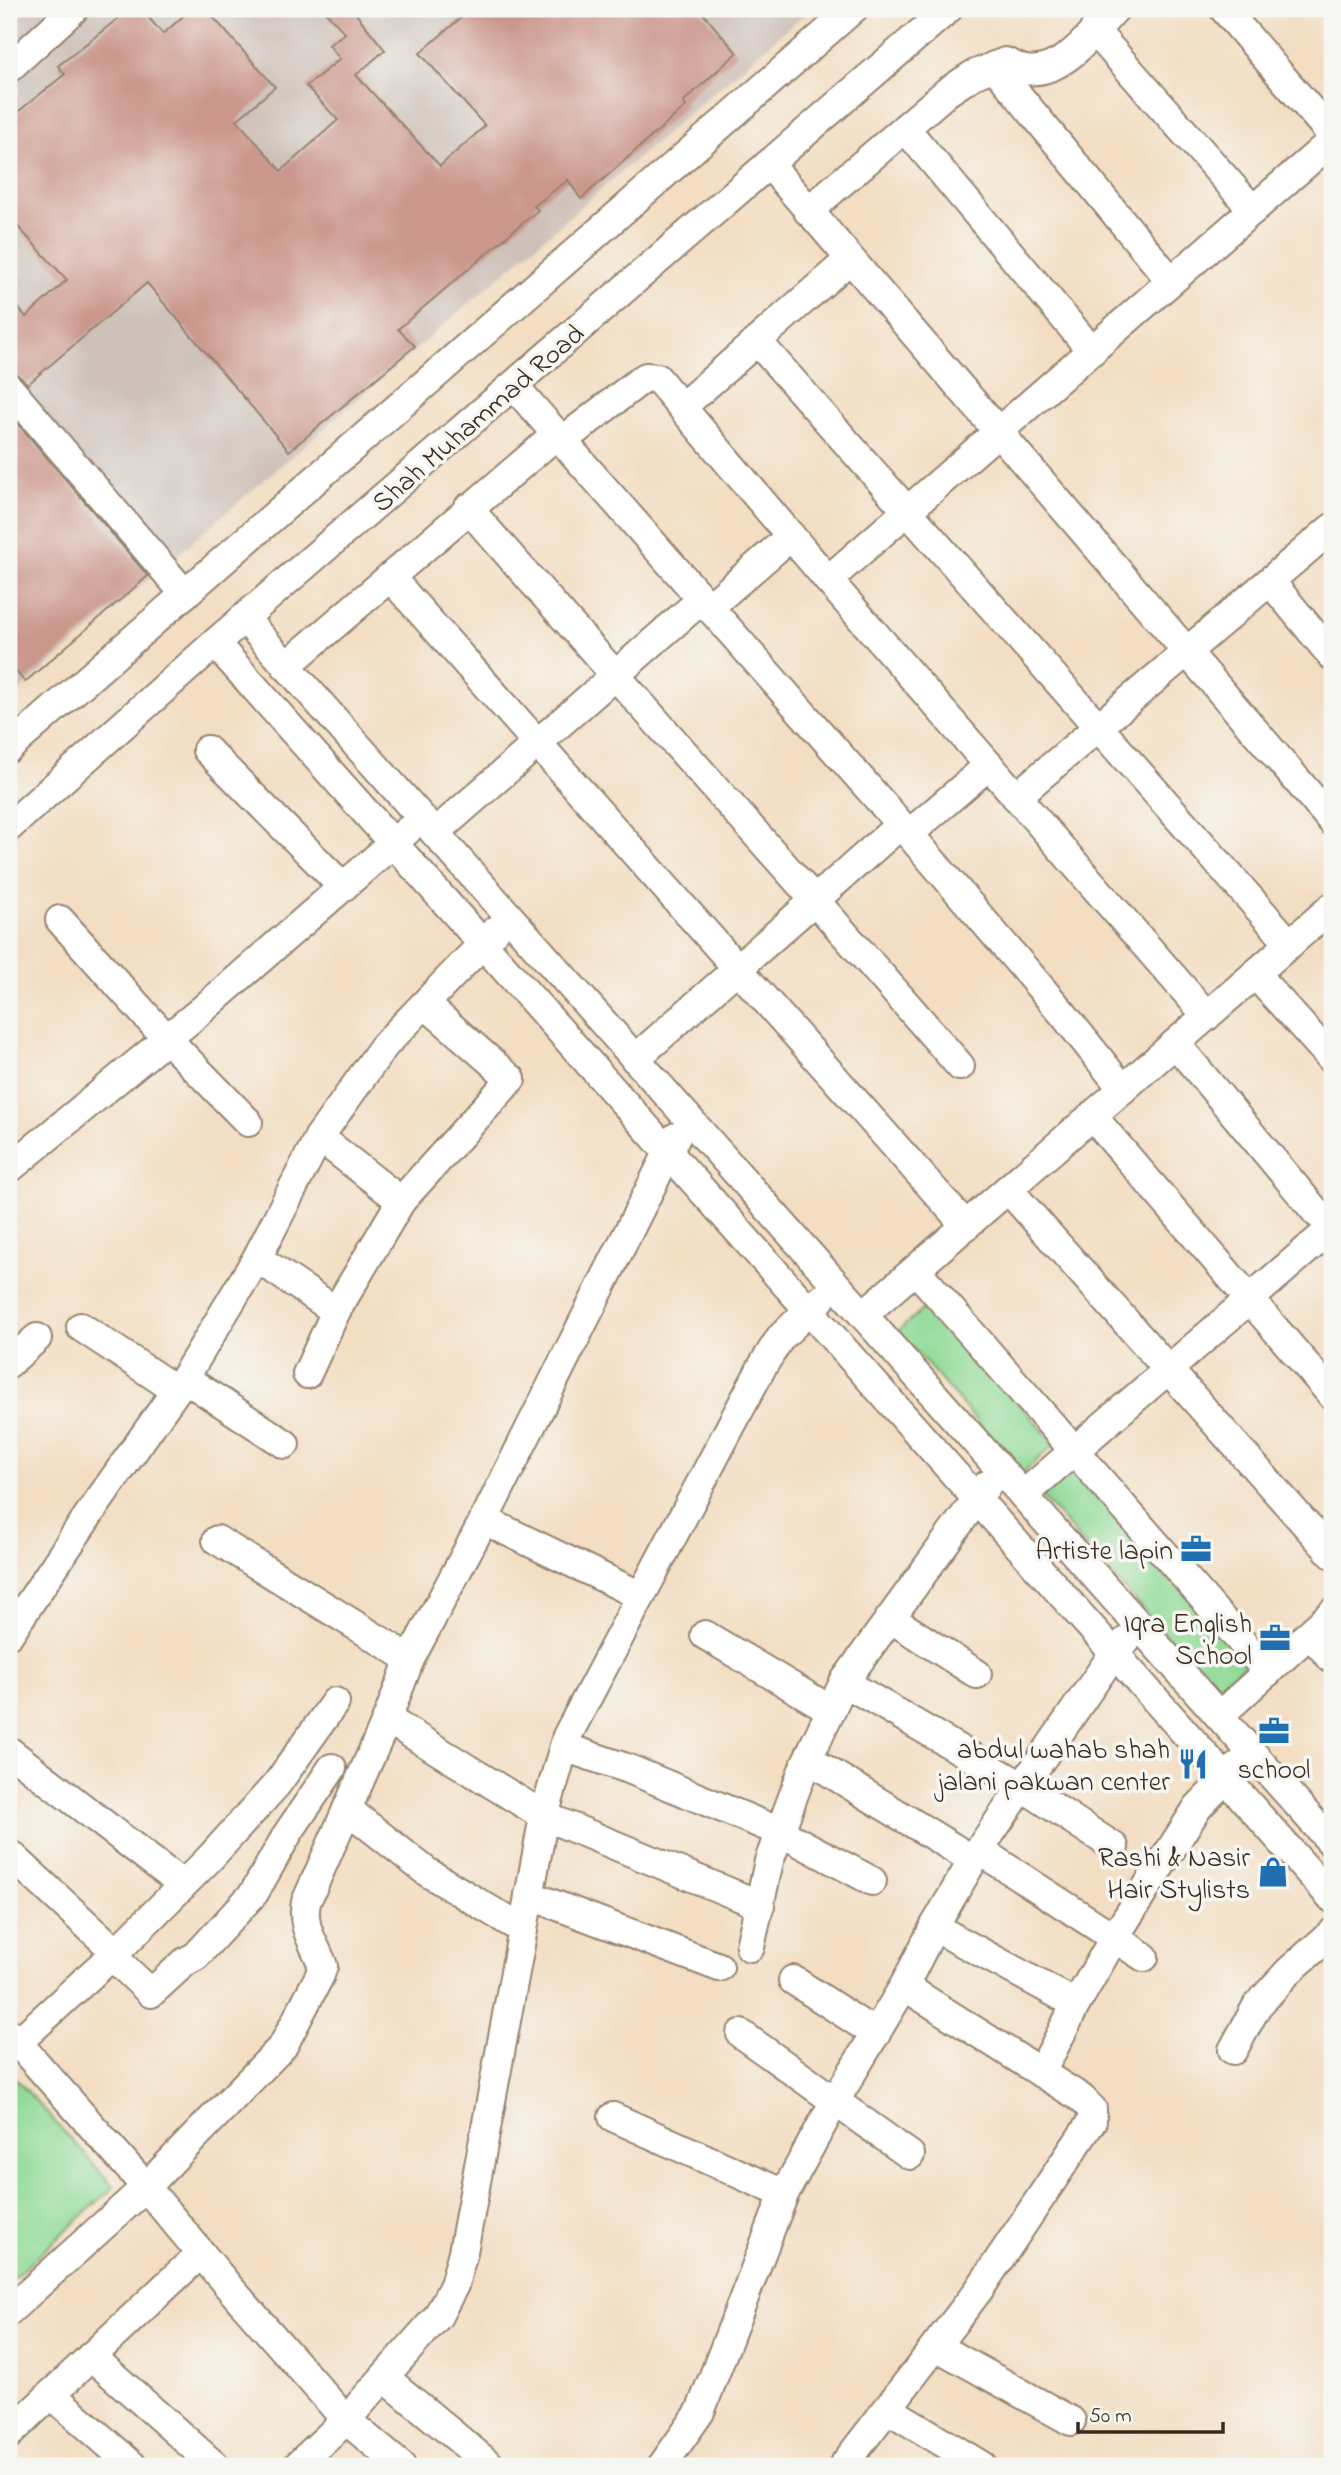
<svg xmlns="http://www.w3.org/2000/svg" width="1341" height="2475" viewBox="0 0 1341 2475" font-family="'Indie Flower',sans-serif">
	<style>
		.industrial { fill: #cec1b9 }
		.green { fill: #90da96; stroke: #66825a; stroke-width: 2 }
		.building { fill: #cb978c }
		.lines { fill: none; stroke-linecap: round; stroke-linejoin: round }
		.minor-casing { stroke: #978470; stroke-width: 32 }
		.minor { stroke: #fff; stroke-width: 28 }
		.labels { text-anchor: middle; stroke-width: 7; stroke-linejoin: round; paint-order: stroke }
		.street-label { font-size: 28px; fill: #3b2a1e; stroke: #f6f6f2 }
		.poi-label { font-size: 28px; fill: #3b2a1e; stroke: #f6f6f2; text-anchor: end }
	</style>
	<rect width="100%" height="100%" fill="#f6f6f2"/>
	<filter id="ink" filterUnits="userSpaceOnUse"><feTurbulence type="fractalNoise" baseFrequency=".0143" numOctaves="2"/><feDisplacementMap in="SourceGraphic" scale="14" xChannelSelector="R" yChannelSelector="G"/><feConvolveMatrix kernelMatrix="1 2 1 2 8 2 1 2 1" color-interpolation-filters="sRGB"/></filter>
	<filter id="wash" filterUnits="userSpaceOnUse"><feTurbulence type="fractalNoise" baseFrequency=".00686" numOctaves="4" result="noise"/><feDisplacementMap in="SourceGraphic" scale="28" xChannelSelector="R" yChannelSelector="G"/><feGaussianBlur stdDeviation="1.57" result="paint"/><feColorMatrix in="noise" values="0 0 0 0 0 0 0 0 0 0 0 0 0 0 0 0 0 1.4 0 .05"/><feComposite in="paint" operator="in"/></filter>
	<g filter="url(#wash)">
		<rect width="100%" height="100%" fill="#f3dec3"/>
		<!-- industrial -->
		<path class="industrial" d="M9,9h801l-801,691z"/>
		<!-- green -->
		<g class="green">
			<path d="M930,1303l125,141 -33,29 -124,-142z"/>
			<path d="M1075,1468l173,193 -33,29 -173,-193z"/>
			<path d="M9,2071l105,116 -105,95z"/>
		</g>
		<g id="blocks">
			<!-- building -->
			<g class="building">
				<path d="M130,9h11l22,25 28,-25h15l69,78 -38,33 44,51 57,-51 -32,-34 34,-27 -11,-14 16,-12 -22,-24h29l33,41 -29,25 84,91 45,-40 -65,-73 51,-44h228l38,44 -54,49 3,4 -105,93 -13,-19 -34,26 4,4 -140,119 17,17 -126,105 -142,-168 -119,101 -13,-11 -6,-1v-75l17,20 41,-37 -58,-63v-98l56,-45 -7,-8z"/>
				<path d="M9,413l139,163 -123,106 -16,-18z"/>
			</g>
		</g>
	</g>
	<g filter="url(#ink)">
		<use href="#blocks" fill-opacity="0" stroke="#978470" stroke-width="2"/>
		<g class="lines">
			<!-- minor casing -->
			<g class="minor-casing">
				<g id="minor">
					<path d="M1224,9l108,126"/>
					<path d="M1094,30l159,180"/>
					<path d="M994,66l177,215"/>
					<path d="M9,68l65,-59"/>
					<path d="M905,128l187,223"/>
					<path d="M769,164l563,657"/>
					<path d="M808,211l139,-119 26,-17 32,-13c6,2 14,7 21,8 37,5 67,-38 89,-61"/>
					<path d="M757,341l533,603"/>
					<path d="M514,386l395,448 155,181 59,74"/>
					<path d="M9,388l176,206"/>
					<path d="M683,406l167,-147"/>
					<path d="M562,441l79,-61 5,-3 11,1 171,202 379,436"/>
					<path d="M468,508c163,187 330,371 492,558"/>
					<path d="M390,577l576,649"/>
					<path d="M828,580l504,-439"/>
					<path d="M1270,581l62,75"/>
					<path d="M708,608l83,-72"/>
					<path d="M244,618l1088,1225"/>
					<path d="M215,643l1117,1255"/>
					<path d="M286,666l270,-231"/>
					<path d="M9,748l844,-739"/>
					<path d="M207,750l136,137"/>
					<path d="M1016,797l316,-269"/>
					<path d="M9,827l206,-184 733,-634"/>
					<path d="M435,833l266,-233"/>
					<path d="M909,834l80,-69"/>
					<path d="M60,920l107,119 81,83"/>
					<path d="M1255,974l77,85"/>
					<path d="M1176,1044l141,169 15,11"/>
					<path d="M635,1059l265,-234"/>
					<path d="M1092,1116l240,279"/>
					<path d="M319,1137l82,64"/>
					<path d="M9,1169l194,-160 204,-178"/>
					<path d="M1008,1189l324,365"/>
					<path d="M257,1258l79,53"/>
					<path d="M916,1270l352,402"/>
					<path d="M863,1315l469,-408"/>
					<path d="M81,1327l95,63"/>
					<path d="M9,1363l28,-25"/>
					<path d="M307,1374l29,-63 65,-110 110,-122 -86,-75"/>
					<path d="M184,1378l101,66"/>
					<path d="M1023,1495l309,-267"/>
					<path d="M484,1520l157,76"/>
					<path d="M217,1540l193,119"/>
					<path d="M890,1618l87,56"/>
					<path d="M9,1634l83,-124 90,-128 75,-124 62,-121 65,-91 111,-115"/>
					<path d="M1310,1634l22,25"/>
					<path d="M705,1635l126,75"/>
					<path d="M844,1682l179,105 91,60"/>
					<path d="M1219,1716l113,-103"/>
					<path d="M387,1719l157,97 216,89"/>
					<path d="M564,1747l65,22 151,63 92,49"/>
					<path d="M9,1751l174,134"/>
					<path d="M808,1759l165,101"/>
					<path d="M347,1809l80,63 96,58"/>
					<path d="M979,1850l165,107"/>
					<path d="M9,1853l107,99"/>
					<path d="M529,1895l190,72"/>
					<path d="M934,1927l142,77"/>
					<path d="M750,1947l19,-86 35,-94 40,-85 143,-197"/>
					<path d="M112,1956l39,37 34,-31 11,-6 58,-63 34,-60 44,-65"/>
					<path d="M793,1980l83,54"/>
					<path d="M9,2033l137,154 83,100 117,133 55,46"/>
					<path d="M741,2034l169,121"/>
					<path d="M17,2043l99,-91 93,-93 68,-75 58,-82"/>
					<path d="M1233,2050l24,-44 32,-35 43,-38"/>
					<path d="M1041,2073l35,-69 38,-66 84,-131 41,-42"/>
					<path d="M613,2117l171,77"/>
					<path d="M9,2311l137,-124 137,-141 37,-71 3,-9c-9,-24 -22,-38 -17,-64l81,-183 23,-60 74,-139 192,-383"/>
					<path d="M936,2346l135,75"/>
					<path d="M91,2356l124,110"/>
					<path d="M384,2377l107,89"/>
					<path d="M51,2394l82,72"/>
					<path d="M888,2409l94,57"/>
					<path d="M9,2434l192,-181"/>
					<path d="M297,2466l49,-46 92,-104 16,-31 9,-33 81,-436 23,-80 195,-369 18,-29 41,-39"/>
					<path d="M662,2466l38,-54 84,-218 51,-93 69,-115 30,-59 45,-77 135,-197 12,-12"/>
					<path d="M843,2466l135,-175 114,-170v-12l-11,-11 -177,-112"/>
				</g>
			</g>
			<!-- minor -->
			<use href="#minor" class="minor"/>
		</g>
	</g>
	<!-- icons -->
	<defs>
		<g id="office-bare" transform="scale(2.415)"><path d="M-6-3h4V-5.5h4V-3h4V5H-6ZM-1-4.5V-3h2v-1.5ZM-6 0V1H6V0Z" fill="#1f6fb2" stroke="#f6f6f2" stroke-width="2.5" paint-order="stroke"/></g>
		<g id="restaurant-bare" transform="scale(2.415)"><path d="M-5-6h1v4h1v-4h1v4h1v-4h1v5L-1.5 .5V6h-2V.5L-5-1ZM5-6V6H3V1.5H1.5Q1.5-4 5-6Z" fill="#1f6fb2" stroke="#f6f6f2" stroke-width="2.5" paint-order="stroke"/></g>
		<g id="shop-bare" transform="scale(2.415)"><path d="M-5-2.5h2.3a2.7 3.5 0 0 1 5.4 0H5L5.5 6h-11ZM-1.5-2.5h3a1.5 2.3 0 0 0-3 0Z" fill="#1f6fb2" stroke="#f6f6f2" stroke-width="2.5" paint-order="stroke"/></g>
	</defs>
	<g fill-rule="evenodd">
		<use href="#office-bare" x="1196" y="1549"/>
		<use href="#office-bare" x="1275" y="1638"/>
		<use href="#office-bare" x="1274" y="1731"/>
		<use href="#restaurant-bare" x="1193" y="1764"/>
		<use href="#shop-bare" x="1273" y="1872"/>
	</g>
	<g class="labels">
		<!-- street labels -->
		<g class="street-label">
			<text transform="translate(477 417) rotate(-41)" y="10">Shah Muhammad Road</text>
		</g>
		<!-- poi labels -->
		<g class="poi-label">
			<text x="1173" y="1559">Artiste lapin</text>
			<text x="1252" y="1632">Iqra English<tspan x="1252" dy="32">School</tspan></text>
			<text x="1170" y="1758">abdul wahab shah<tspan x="1170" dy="32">jalani pakwan center</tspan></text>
			<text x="1274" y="1778" text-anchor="middle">school</text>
			<text x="1250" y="1866">Rashi &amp; Nasir<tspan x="1250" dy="32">Hair Stylists</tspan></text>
		</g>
	</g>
	<!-- margin -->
	<rect width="1341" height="2475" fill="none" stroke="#f6f6f2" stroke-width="35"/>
	<!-- scale -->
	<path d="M1078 2422v10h145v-10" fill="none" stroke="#3b2a1e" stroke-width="3.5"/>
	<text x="1089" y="2422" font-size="21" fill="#3b2a1e" stroke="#f6f6f2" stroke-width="5" paint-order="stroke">50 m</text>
</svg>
